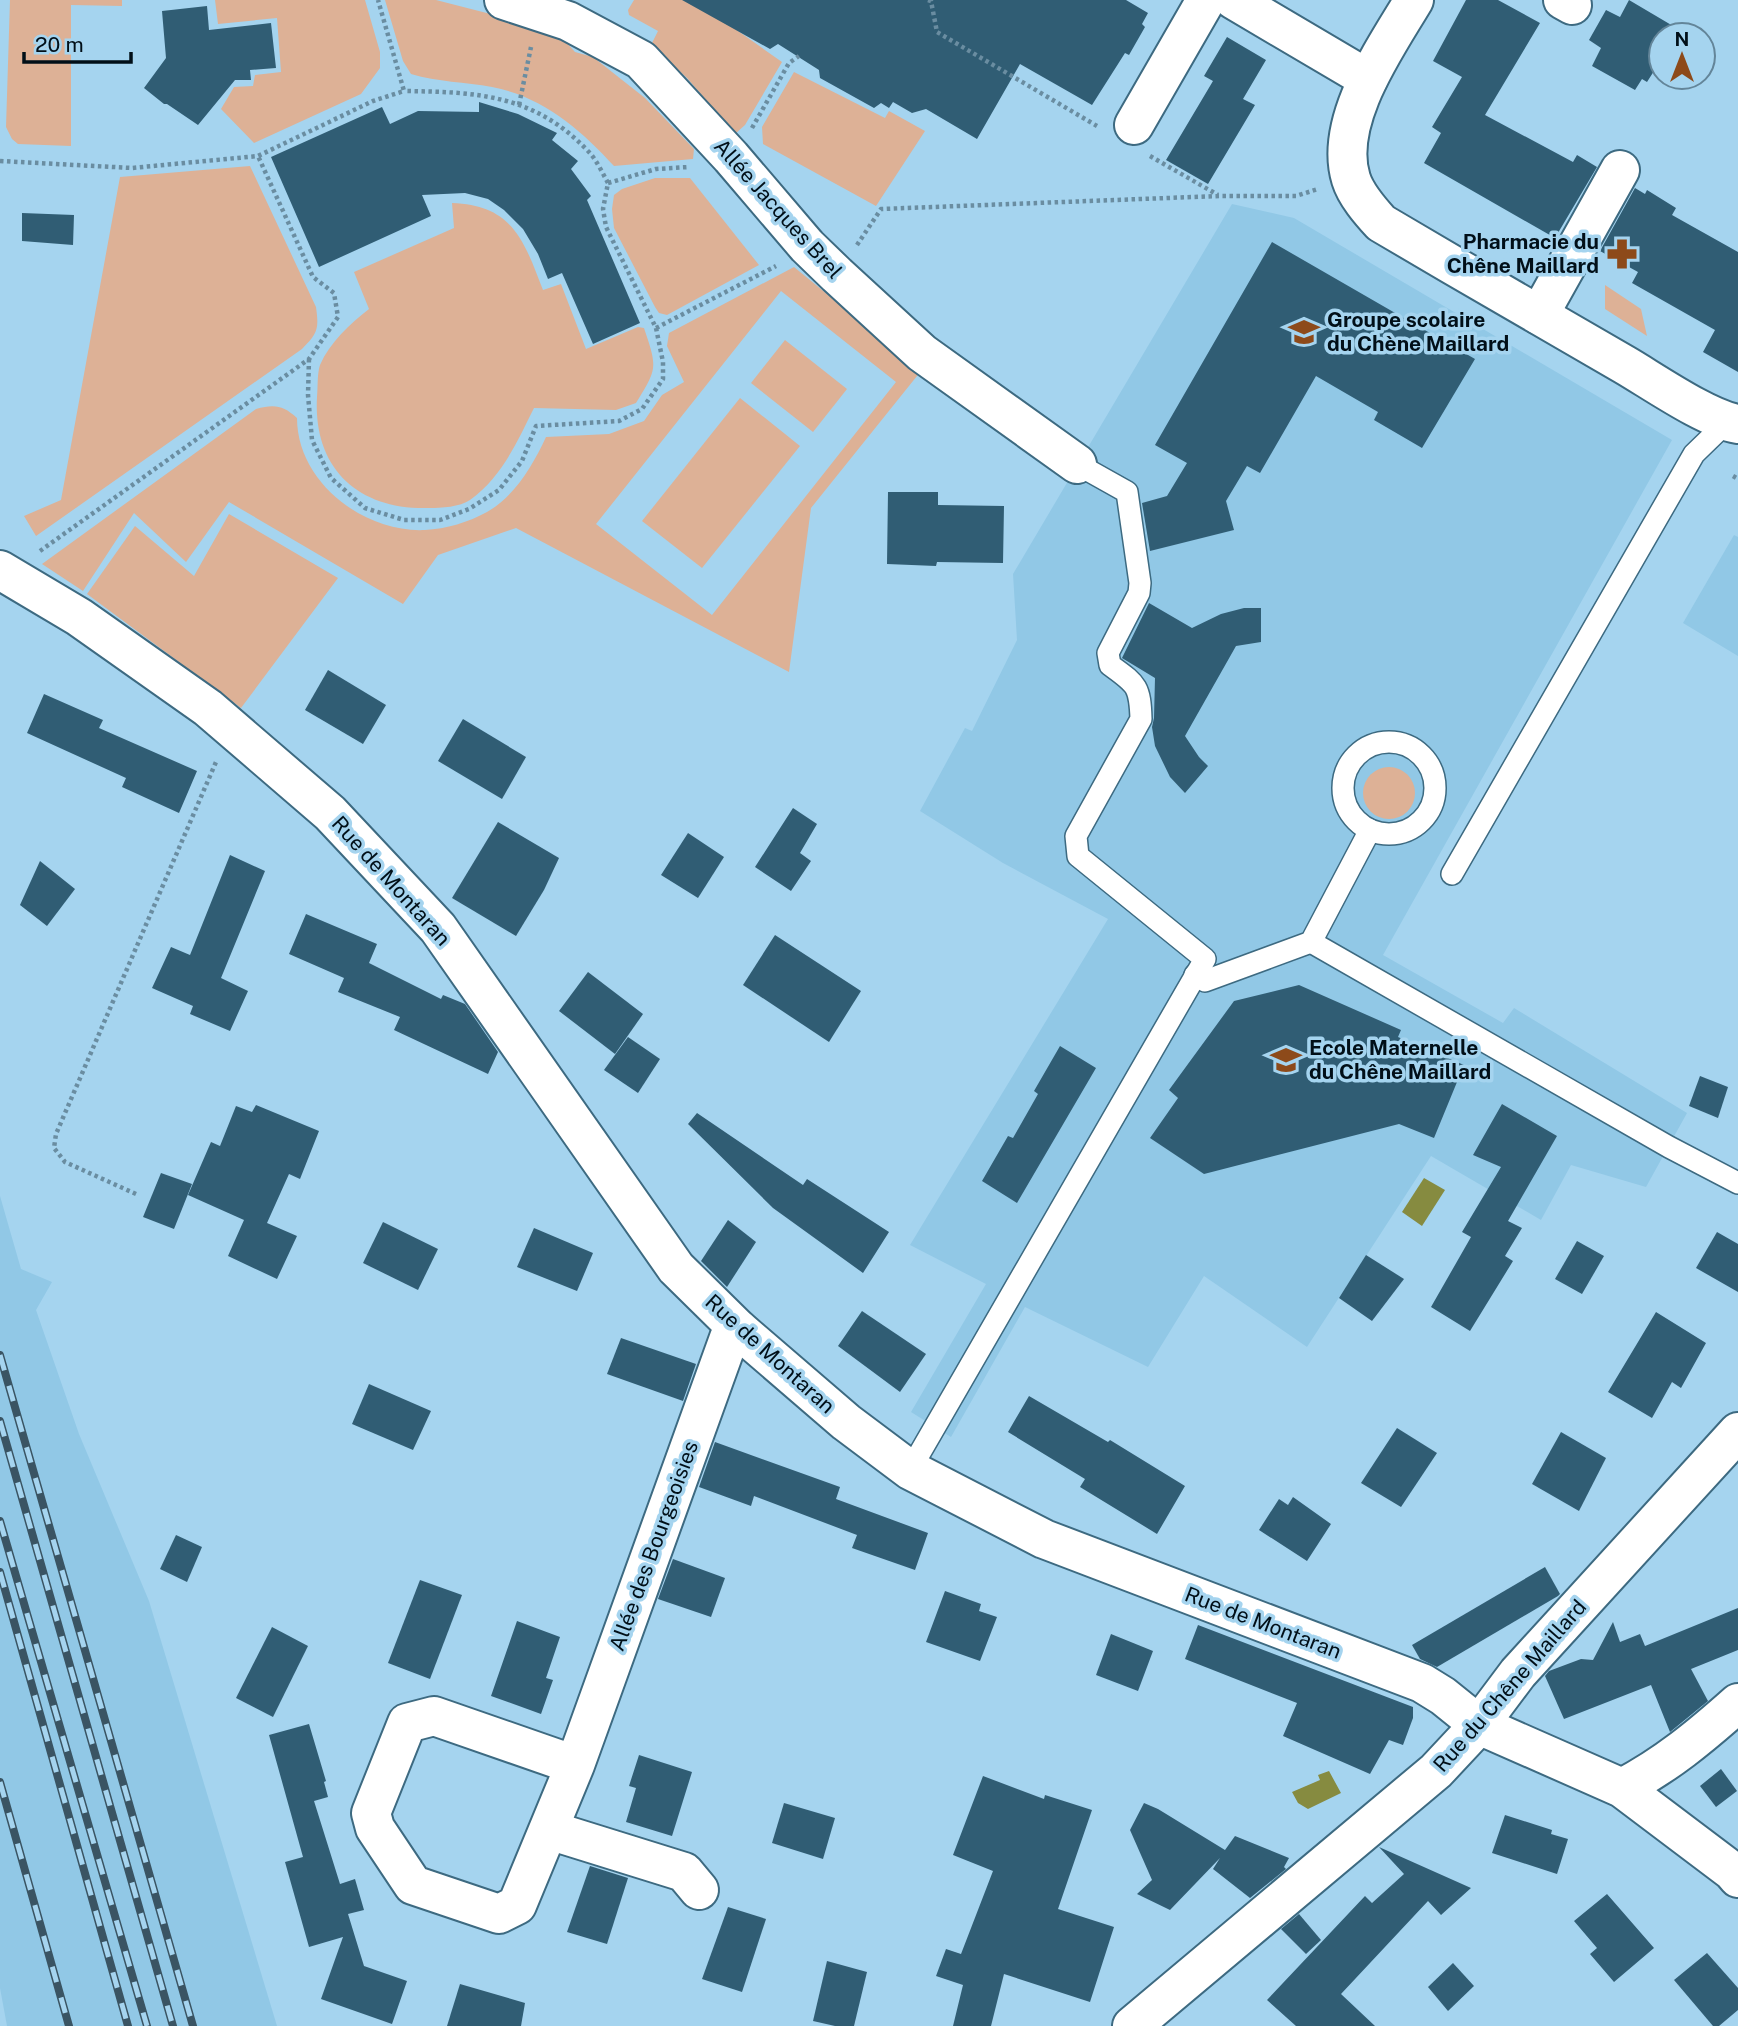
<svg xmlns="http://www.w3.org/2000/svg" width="1738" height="2026" viewBox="0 0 1738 2026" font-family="'Public Sans',sans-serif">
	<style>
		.built { fill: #91c8e6 }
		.green { fill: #ddb196; fill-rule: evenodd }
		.water { fill: #868b40 }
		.building { fill: #305d74 }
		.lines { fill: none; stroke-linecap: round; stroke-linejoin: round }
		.lane-casing { stroke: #3d6a81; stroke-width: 24 }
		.street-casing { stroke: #3d6a81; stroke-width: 42 }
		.secondary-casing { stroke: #3d6a81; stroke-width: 42 }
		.path { stroke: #6a8da1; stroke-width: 4.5; stroke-dasharray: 3.5 3.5; stroke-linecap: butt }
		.lane { stroke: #fff; stroke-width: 21 }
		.street { stroke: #fff; stroke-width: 38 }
		.secondary { stroke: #fff; stroke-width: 38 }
		.rail-casing { stroke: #3a5463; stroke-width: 8 }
		.rail { stroke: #a5d4ef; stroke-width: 5; stroke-dasharray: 16; stroke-linecap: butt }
		.labels { text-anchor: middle; stroke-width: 7; stroke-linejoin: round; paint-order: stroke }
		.street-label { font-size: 21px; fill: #010f18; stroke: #a5d4ef }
		.poi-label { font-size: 21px; font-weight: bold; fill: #010f18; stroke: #a5d4ef; text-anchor: start }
	</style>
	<rect width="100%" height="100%" fill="#a5d4ef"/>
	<!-- built -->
	<g class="built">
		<path d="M1232,204l62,14 378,222 -289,515 120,68 11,-15 173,105 -41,74 -75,-22 -30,55 -110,-64 -124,191 -103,-71 -56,91 -123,-60 -74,130 -40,-25 75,-128 -76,-39 198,-326 -105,-56 -83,-52 45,-83 7,3 45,-91 -4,-66z"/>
		<path d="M1734,535l4,2v119l-55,-33z"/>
		<path d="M0,1196l21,73 31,13 -16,28 43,124 70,167 128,425h-270l-7,-38z"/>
	</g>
	<!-- green -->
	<g class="green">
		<path d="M10,0h112v6l-51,-1v141l-53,-2 -6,-5 -6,-12z"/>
		<path d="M215,0h150l15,52v16l-19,26 -107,49 -33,-34 13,-22 19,-1 2,-11 26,-3 -4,-54 -59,6z"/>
		<path d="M385,0h51l120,31 19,21 18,5 52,41 49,51 -1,10 -79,7c-34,-37 -71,-69 -122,-79 -27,-5 -54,-5 -81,-13l-8,-13z"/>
		<path d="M634,0h60l88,62 -37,63 -10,9 -48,-56 -36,-33 7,-14 -29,-16 -1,-5z"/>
		<path d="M794,72l91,46 4,-7 36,20 -49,75 -113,-62 -1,-17z"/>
		<path d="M250,166l66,141c3,22 2,26 -14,42l-266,187 -12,-20 37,-16 59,-323z"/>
		<path d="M655,178h35l69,87 -92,50 -8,-2 -4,-6 -41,-79 -2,-19 2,-14 8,-6z"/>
		<path d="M452,203c61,2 72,38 91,87l18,-6 25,65 52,-22 6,1c13,39 14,40 -8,75l-20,7 -82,-2c-17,34 -32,69 -64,92 -10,7 -29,8 -41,8 -71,2 -116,-40 -112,-111 1,-10 0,-23 3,-32 10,-23 30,-41 49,-56l-15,-37 100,-44z"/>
		<path d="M794,267l127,104 -110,137 -22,164 -273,-144 -78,27 -35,49 -174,-102 -43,60 -52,-49 -51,78 -41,-27 214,-155c18,-5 27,-4 41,9 0,64 67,115 128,112 21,-1 44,-8 62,-18 28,-16 46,-47 59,-75l63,-3 35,-13 18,-26 22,-13 -17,-36 2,-13zM781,291l115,91 -184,233 -116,-91z"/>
		<path d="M1605,285l36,24 6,27 -42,-27z"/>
		<path d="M785,340l62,49 -34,43 -62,-49z"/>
		<path d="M740,398l60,48 -98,122 -60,-47z"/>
		<path d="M229,514l109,64 -97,130 -154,-114 48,-68 59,50z"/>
		<circle cx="1389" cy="793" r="26"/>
	</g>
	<!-- water -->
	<g class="water">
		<path d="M1424,1178l21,12 -23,36 -20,-14z"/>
		<path d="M1329,1771l12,22 -33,16 -10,-6 -6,-11 28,-12 -2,-5z"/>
	</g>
	<!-- building -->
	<g class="building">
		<path d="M682,0h444l22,13 -6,11 3,3 -16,28 -4,-2 -33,52 -72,-41 -43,75 -51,-30 -14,4 -19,-11 -4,6 -8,-5 -7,5 -54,-30 -1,-8 -41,-26 -8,5z"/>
		<path d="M1466,0h32l42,23 -55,92 88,47 4,-7 20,12 -42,71 -131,-75 17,-30 -9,-6 30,-50 -29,-16z"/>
		<path d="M1629,0l44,26 -5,9h-7v25l-14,22 -5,-3 -7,11 -43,-24 9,-18 -12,-8 17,-30 14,7z"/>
		<path d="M207,6l2,24 62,-7 5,45 -26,2 1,10h-16l-37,45 -31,-21h-3l-20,-16 22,-30 -4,-47z"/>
		<path d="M1227,37l39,23 -23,39 12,6 -47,79 -42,-24 47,-79 -9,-5z"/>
		<path d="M479,102l39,12 39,19 -5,7 26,21 -7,8 20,27 -4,4 53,123 -47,21 -31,-71 -14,6 -10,-25 -15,-25 -19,-19 -16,-11 -23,-6 -43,2 9,21 -112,51 -48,-110 111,-50 8,17 28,-13 61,1z"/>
		<path d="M1635,188l10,6 2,-4 29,18 -4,7 66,37v120l-35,-20 12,-22 -83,-47 6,-11 -38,-21z"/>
		<path d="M22,213l52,2 -1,30 -51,-4z"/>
		<path d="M1272,242l203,117 -53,89 -48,-28 4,-8 -62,-36 -56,97 -13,-7 -21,35 8,29 -84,21 -8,-48 25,-7 20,-33 -32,-18z"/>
		<path d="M888,492h50v13l66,1 -1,57 -66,-1 -1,4 -49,-2z"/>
		<path d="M1149,603l43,25 29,-14 23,-6h17v34l-25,4 -51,90 14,21 9,9 -23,27 -15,-16 -15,-31 -3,-19 2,-9 1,-40 -33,-20z"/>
		<path d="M328,670l58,35 -23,39 -58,-34z"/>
		<path d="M44,694l59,26 -4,8 98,43 -18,42 -57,-26 4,-9 -99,-45z"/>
		<path d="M463,719l63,38 -24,42 -64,-38z"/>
		<path d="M793,808l24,16 -17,29 11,8 -20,30 -36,-24z"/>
		<path d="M498,822l61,36 -15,32 -28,46 -64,-38z"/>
		<path d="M688,833l36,24 -26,41 -37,-23z"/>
		<path d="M230,855l35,16 -44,107 27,13 -18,40 -40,-17 3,-8 -41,-18 19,-41 19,8z"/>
		<path d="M40,861l35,28 -28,37 -27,-21z"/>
		<path d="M306,914l71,30 -8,19 72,36 2,-4 22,9 33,48 -10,22 -94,-44 6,-13 -62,-25 6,-14 -55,-24z"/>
		<path d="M775,935l86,56 -32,51 -86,-57z"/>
		<path d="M588,972l55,42 -28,40 -56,-43z"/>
		<path d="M1299,985l102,45 -3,7 66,28 -30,73 -35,-14 -195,50 -54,-36 28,-40 -9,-8 65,-89z"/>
		<path d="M628,1037l32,22 -22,34 -34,-23z"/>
		<path d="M1060,1046l36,22 -79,135 -35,-22 26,-45 5,2 25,-44 -4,-3z"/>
		<path d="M1700,1076l28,11 -10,31 -29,-12z"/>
		<path d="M1502,1104l55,32 -49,85 14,7 -17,28 8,5 -43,70 -39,-24 40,-70 -9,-5 39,-65 -28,-12z"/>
		<path d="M256,1105l63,26 -19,48 -11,-5 -22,49 30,13 -20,43 -49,-23 16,-36 -56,-25 23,-53 9,4 16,-40 16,6z"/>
		<path d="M697,1113l106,72 4,-6 82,53 -26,41 -90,-65 -85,-84z"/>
		<path d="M161,1173l31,11 -18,45 -31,-12z"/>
		<path d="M728,1220l28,22 -29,45 -26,-26z"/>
		<path d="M383,1222l55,27 -20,41 -55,-27z"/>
		<path d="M534,1228l59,25 -16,38 -60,-24z"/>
		<path d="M1717,1232l21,12v48l-42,-24z"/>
		<path d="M1577,1241l27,15 -22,38 -27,-15z"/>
		<path d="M1366,1255l38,24 -32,42 -33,-23z"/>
		<path d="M862,1311l64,43 -26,38 -62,-46z"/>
		<path d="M1656,1312l50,31 -25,45 -9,-6 -20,36 -44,-26z"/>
		<path d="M621,1338l75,26 -13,37 -76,-27z"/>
		<path d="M369,1384l62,27 -18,39 -61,-26z"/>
		<path d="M1029,1396l79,46 2,-2 75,46 -28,48 -77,-47 5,-8 -77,-47z"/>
		<path d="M1397,1428l40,25 -36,54 -40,-24z"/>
		<path d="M1561,1432l45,26 -27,53 -47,-27z"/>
		<path d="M715,1442l125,45 -4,12 92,34 -13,37 -63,-22 5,-13 -103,-39 -3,10 -52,-19z"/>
		<path d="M1293,1497l38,27 -24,37 -48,-31 20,-31 9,6z"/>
		<path d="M176,1535l26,12 -15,35 -27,-13z"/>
		<path d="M673,1559l52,19 -14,39 -53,-18z"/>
		<path d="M1545,1567l15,27 -2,2 -121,71 -17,-8 -8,-14z"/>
		<path d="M420,1580l42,15 -32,84 -42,-16z"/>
		<path d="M945,1591l36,13 -2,7 18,6 -17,44 -54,-19z"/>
		<path d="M1738,1608v42l-47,19 17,32 -38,31 -19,-47 -87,34 -19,-43 4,-5 32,-12 12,1 20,-38 7,20 20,-8 5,12z"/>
		<path d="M517,1621l43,16 -14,41 7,2 -12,34 -50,-18z"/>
		<path d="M1198,1625l215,82v11l-10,27 -14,-5 -19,34 -87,-38 14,-33 -112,-44z"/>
		<path d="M272,1627l36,19 -35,71 -37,-19z"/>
		<path d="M1111,1634l42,17 -15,40 -42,-16z"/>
		<path d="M309,1724l17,57 -2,1 4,15 -14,4 26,83 15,-5 9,31 -16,4 16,52 43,15 -15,43 -71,-25 22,-62 -34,10 -24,-85 18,-5 -34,-122z"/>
		<path d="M639,1755l53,17 -20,64 -46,-14 10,-34 -7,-2z"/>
		<path d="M1721,1769l16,22 -21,16 -16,-21z"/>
		<path d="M983,1776l61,23 1,-4 47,15 -34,99 56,18 -24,75 -86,-28 -13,52h-38l10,-41 -27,-9 10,-27 15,5 32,-83 -40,-16z"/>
		<path d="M784,1803l51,15 -12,41 -51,-16z"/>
		<path d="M1144,1803l14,6 67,41 10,-14 54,22 -5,9 2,2 -36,29 -37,-29 7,-11 -50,52 -33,-16 15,-14 -22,-50z"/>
		<path d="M1505,1815l47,15 -1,4 17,5 -11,35 -65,-21z"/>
		<path d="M1379,1847l92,41 -30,27 -13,-14 -87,93 34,32h-79l-29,-26 98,-104 7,7 32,-29z"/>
		<path d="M590,1866l38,12 -21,66 -40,-12z"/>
		<path d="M1607,1894l47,54 -40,34 -24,-28 7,-6 -23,-27z"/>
		<path d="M728,1907l38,12 -24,73 -40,-13z"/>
		<path d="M1299,1914l22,26 -15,14 -25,-25z"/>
		<path d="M1707,1953l31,35v22l-19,16h-6l-39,-46z"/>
		<path d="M827,1961l40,11 -13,54h-19l-22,-5z"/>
		<path d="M1453,1963l21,23 -26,25 -20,-24z"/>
		<path d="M460,1984l65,19 -4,23h-74z"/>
	</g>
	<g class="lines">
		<!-- lane casing -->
		<g class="lane-casing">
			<g id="lane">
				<circle cx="1389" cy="788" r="46"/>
				<path d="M1452,874l242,-420 33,-32"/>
				<path d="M1311,942l358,205 69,36"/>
				<path d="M1195,975l10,6 106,-39 59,-112"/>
				<path d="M910,1470l295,-511 -127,-103 -2,-20 65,-117c-1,-34 -5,-35 -31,-54l-2,-12 31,-60 1,-10 -13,-91 -50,-28"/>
			</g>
		</g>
		<!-- street casing -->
		<g class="street-casing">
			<g id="street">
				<path d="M504,0l64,21 73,39 90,97 76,89 30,29 85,78 155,111"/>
				<path d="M1234,0l134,79"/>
				<path d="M1414,0c-28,47 -81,121 -63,179 5,16 19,32 30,44 81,48 163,95 244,142 29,17 82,54 113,59"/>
				<path d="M1563,0l9,5"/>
				<path d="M1134,125l72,-125"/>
				<path d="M1539,315l81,-145"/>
				<path d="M575,1765l-58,140 -18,9 -86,-29 -38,-57 -4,-15 36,-90 27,-7 141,49 154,-427 9,-9"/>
				<path d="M1622,1788c44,-23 79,-52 116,-85"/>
				<path d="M549,1830l135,42 15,18"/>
				<path d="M1132,2026l304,-255 43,-46 39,-52 220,-241"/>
			</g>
		</g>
		<!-- secondary casing -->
		<g class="secondary-casing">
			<path id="secondary" d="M0,570l79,47 129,91 122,105 108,115 238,340 62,61 108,93 64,48 134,69 378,144 21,13 36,29 143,63 110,83 6,7"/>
		</g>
		<!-- path -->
		<g class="path">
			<path d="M928,0l3,1 6,31 160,94"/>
			<path d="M519,105l12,-58"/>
			<path d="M752,128l37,-65 10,-7"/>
			<path d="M1150,156l68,39"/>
			<path d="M0,161l132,7 126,-12 115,-55 31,-10 -26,-91"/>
			<path d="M608,183l48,-14 33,-2"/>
			<path d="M857,245l24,-36 338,-13h77l22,-7"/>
			<path d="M656,328l120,-62"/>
			<path d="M309,359l-1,36 4,45 19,38 34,30 39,12h36l29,-11 30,-19 23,-29 14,-35 83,-5 23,-12 21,-30v-17l-7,-34 -50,-101 -3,-18 5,-26c-6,-11 -12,-24 -20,-32 -54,-57 -112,-59 -184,-60"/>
			<path d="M1733,476l5,3"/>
			<path d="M40,551l269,-192 29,-42 -4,-24 -21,-16 -55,-121"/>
			<path d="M136,1194l-71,-32 -11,-14 2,-14 160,-372"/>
		</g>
		<!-- lane -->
		<use href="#lane" class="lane"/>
		<!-- street -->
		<use href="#street" class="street"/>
		<!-- secondary -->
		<use href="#secondary" class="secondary"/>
		<!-- rail casing -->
		<g class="rail-casing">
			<g id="rail">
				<path d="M0,1355l193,671"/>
				<path d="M0,1421l173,605"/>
				<path d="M0,1521l147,505"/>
				<path d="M0,1572l128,454"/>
				<path d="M0,1782l69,244"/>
			</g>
		</g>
		<!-- rail -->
		<use href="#rail" class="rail"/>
	</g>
	<!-- icons -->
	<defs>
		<g id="pharmacy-bare" transform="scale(2.415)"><path d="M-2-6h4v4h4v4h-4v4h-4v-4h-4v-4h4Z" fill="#8d4a1a" stroke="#a5d4ef" stroke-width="2.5" paint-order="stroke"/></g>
		<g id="school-bare" transform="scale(2.415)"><path d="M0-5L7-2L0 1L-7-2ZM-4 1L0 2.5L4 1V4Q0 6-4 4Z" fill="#8d4a1a" stroke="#a5d4ef" stroke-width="2.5" paint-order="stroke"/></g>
	</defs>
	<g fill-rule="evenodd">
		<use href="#pharmacy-bare" x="1622" y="254"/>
		<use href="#school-bare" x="1304" y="332"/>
		<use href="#school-bare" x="1286" y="1060"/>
	</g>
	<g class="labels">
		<!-- street labels -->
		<g class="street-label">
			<text transform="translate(778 209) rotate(48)" y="7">Allée Jacques Brel</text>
			<text transform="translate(391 881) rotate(48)" y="7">Rue de Montaran</text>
			<text transform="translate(770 1354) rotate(42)" y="7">Rue de Montaran</text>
			<text transform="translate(654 1546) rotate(-70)" y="7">Allée des Bourgeoisies</text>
			<text transform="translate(1263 1623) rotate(21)" y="7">Rue de Montaran</text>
			<text transform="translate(1510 1686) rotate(-49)" y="7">Rue du Chêne Maillard</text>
		</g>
		<!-- poi labels -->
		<g class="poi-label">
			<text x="1599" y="249" text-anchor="end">Pharmacie du<tspan x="1599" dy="24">Chêne Maillard</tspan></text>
			<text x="1327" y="327">Groupe scolaire<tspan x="1327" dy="24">du Chène Maillard</tspan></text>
			<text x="1309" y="1055">Ecole Maternelle<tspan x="1309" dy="24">du Chêne Maillard</tspan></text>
		</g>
	</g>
	<!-- north arrow -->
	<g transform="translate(1682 56)"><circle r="33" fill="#a5d4ef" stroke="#638599" stroke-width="2"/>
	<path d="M0-5L12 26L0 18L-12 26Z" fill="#8d4a1a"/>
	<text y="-10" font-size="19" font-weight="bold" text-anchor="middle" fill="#010f18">N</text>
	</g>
	<!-- scale -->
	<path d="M24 52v10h107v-10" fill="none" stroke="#010f18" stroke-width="3.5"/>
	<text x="35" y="52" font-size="21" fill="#010f18" stroke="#a5d4ef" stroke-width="5" paint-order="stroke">20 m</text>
</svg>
